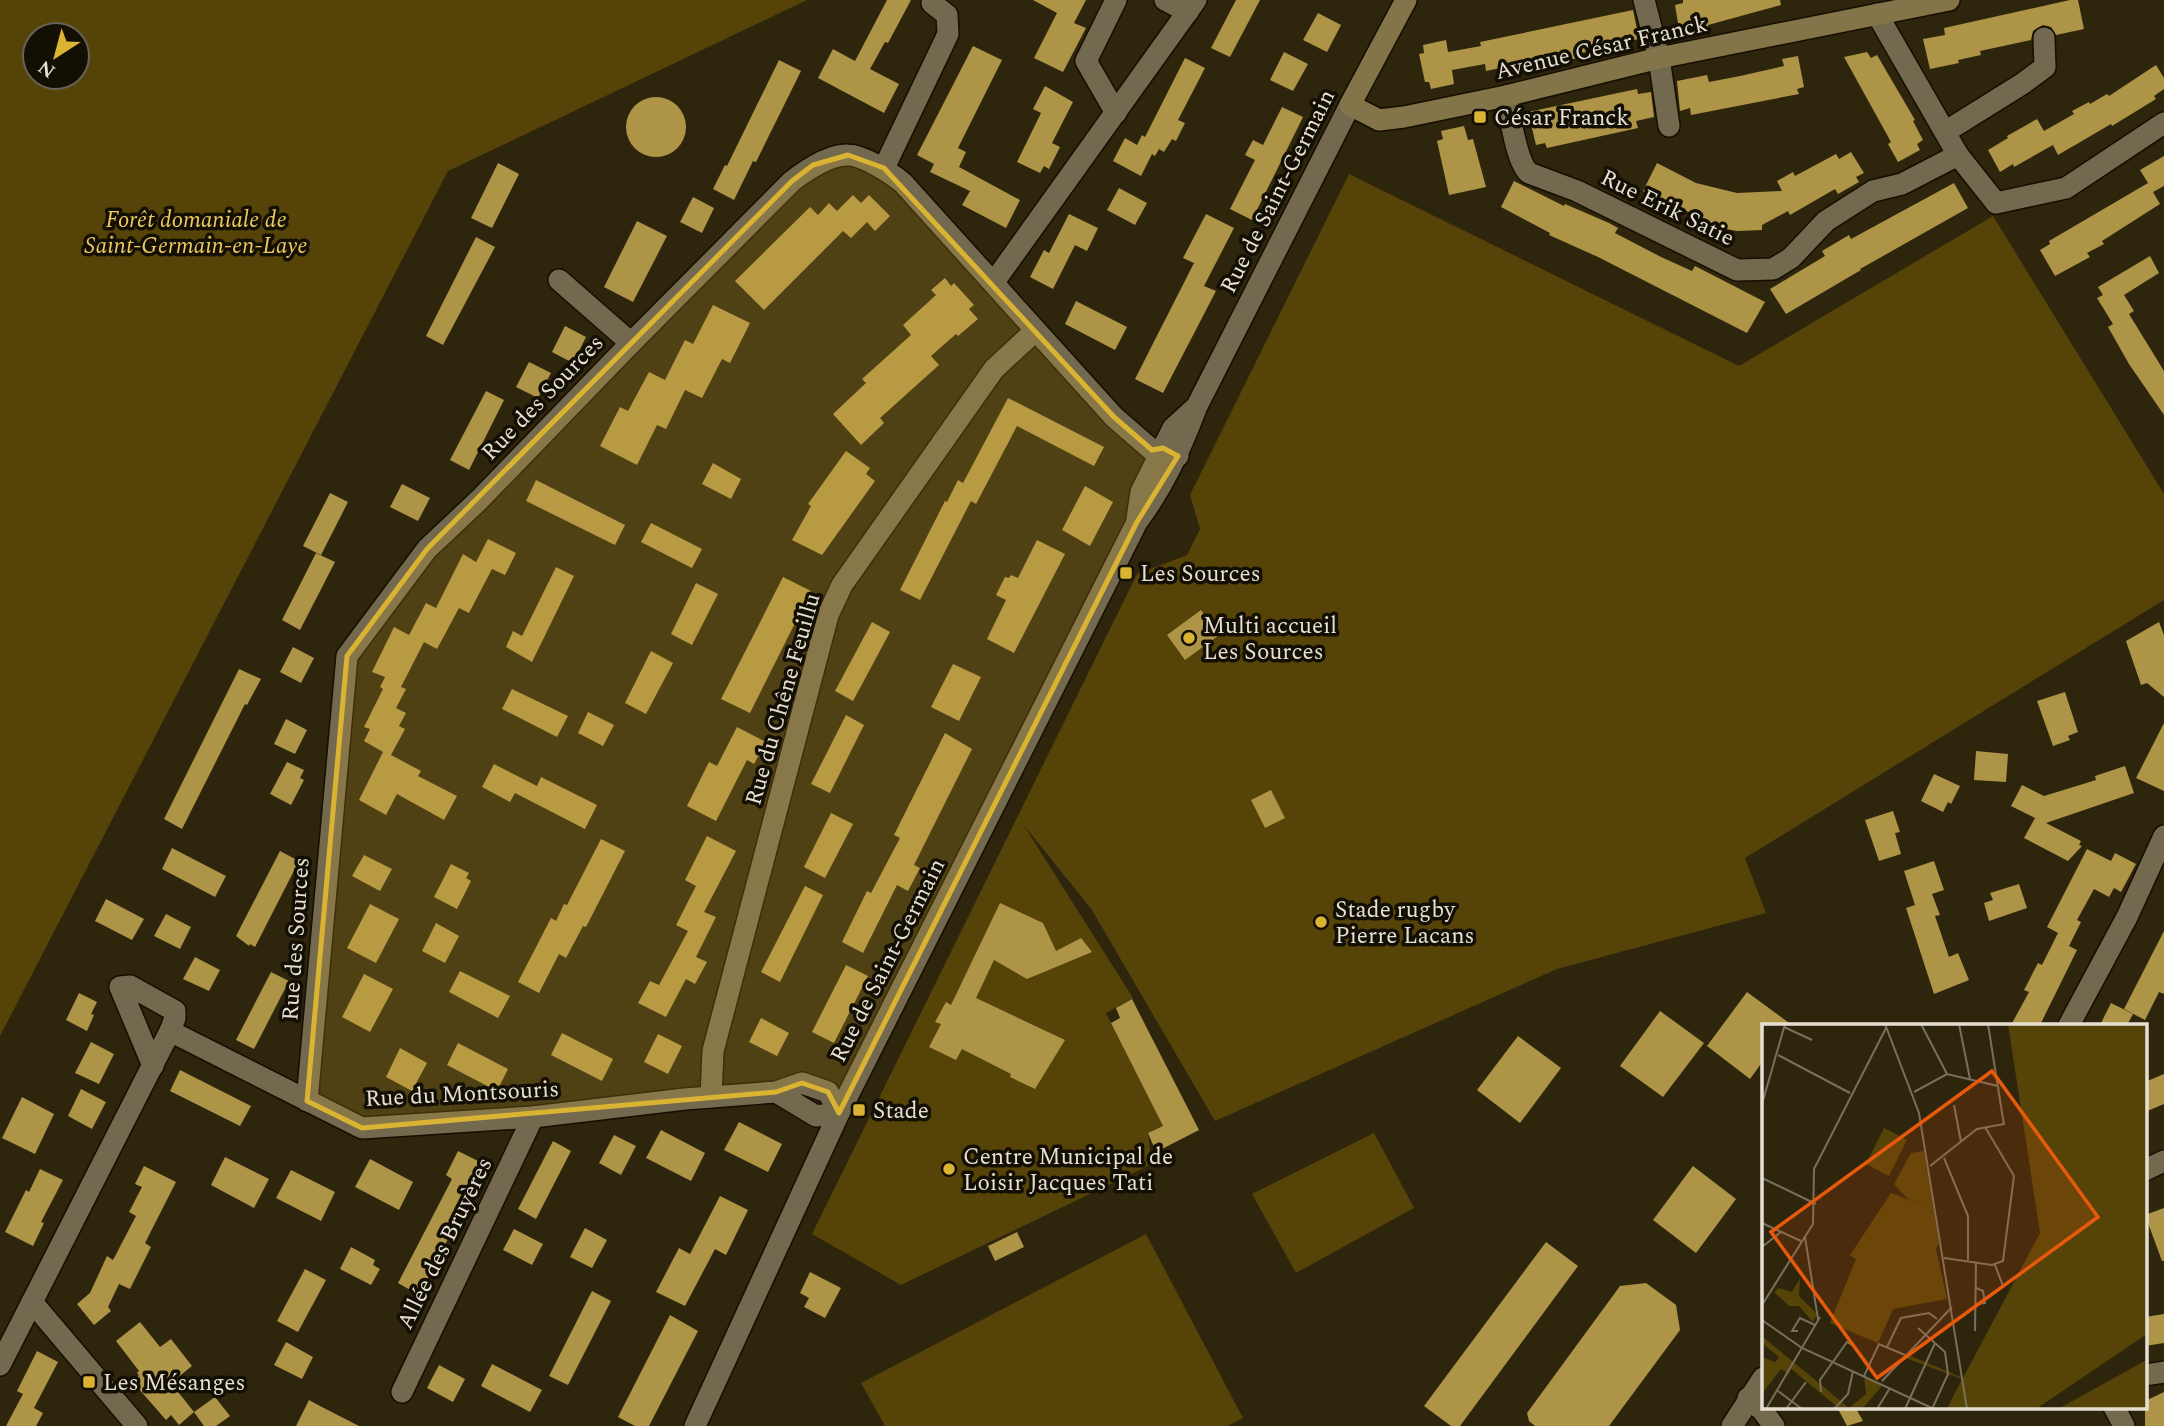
<svg xmlns="http://www.w3.org/2000/svg" width="2164" height="1426" viewBox="0 0 2164 1426" font-family="Spectral,serif">
	<style>
		.green { fill: #554308; fill-rule: evenodd }
		.building { fill: #ae9446 }
		.lines { fill: none; stroke-linecap: round; stroke-linejoin: round }
		.street-casing { stroke: #160e00; stroke-width: 24 }
		.secondary-casing { stroke: #160e00; stroke-width: 24 }
		.street { stroke: #73694f; stroke-width: 21 }
		.secondary { stroke: #83744a; stroke-width: 21 }
		.marked { fill: #dab333; fill-opacity: 0.2; stroke: #dab333; stroke-width: 5; stroke-linejoin: round }
		.poi-dot { fill: #dab333; stroke: #130f05; stroke-width: 2.5 }
		.labels { text-anchor: middle; stroke-width: 7; stroke-linejoin: round; paint-order: stroke }
		.street-label { font-size: 23px; fill: #e6e0d2; stroke: #130f05 }
		.poi-label { font-size: 23px; fill: #e6e0d2; stroke: #130f05; text-anchor: start }
		.park-label { font-size: 23px; font-style: italic; fill: #eeca5e; stroke: #130f05 }
		.inset-road { fill: none; stroke: #78705c; stroke-width: 2 }
		.view { fill: #e8590c; fill-opacity: 0.15; stroke: #e8590c; stroke-width: 3.5 }
		.inset-edge { fill: none; stroke: #e6e0d2; stroke-width: 3.5 }
	</style>
	<rect width="100%" height="100%" fill="#2e250d"/>
	<!-- green -->
	<g class="green">
		<path d="M0,0h807l-359,171 -448,865zM35,35h42v42h-42z"/>
		<path d="M1349,174l390,192 254,-150 171,278v106l-419,258 21,55 -209,56 -342,152 -123,-211 -69,-86 110,174 -27,15 57,113 -15,7 4,31 -251,121 -89,-51 325,-660 50,-19 13,-26 -10,-34z"/>
		<path d="M1374,1133l40,75 -118,65 -44,-79z"/>
		<path d="M1146,1234l97,184 -16,8h-342l-24,-43z"/>
	</g>
	<!-- building -->
	<g class="building">
		<path d="M887,0h24l-23,43 -3,-1 -15,27 29,15 -15,29 -66,-35 15,-29 22,12z"/>
		<path d="M1033,0h53l-12,23 12,5 -23,44 -29,-14 23,-45z"/>
		<path d="M1236,0h24l-30,57 -19,-9z"/>
		<path d="M1683,0h97l1,5 -73,20 1,5 -23,5 -2,-7 -5,1 -4,-24 8,-2z"/>
		<path d="M2070,0h8l6,29 -28,6 -5,-8 -8,-2 -10,6 -2,9 -51,11 1,4 -23,5 1,3 -29,6 -7,-30 22,-4 -1,-7z"/>
		<path d="M1633,10l6,29 -54,11 1,2 -9,2 1,4 -28,6 -1,-6 -63,13 -1,-7 -33,6 2,14 -23,5 -2,-7h-4l-6,-28 5,-1 -1,-8 23,-5 2,12 33,-6 -1,-4z"/>
		<path d="M1318,13l23,12 -14,27 -24,-12z"/>
		<path d="M973,46l29,14 -44,88 8,4 -7,15 61,33 -14,28 -44,-23 8,-14 -40,-19 4,-8 -17,-9z"/>
		<path d="M1284,52l24,12 -15,27 -23,-11z"/>
		<path d="M1867,52l4,6 6,-3 38,65 -2,1 10,19 -6,4 3,6 -22,12 -10,-18 3,-2 -47,-85z"/>
		<path d="M1798,56l6,31 -7,2 2,5 -108,21 -1,-7 -10,3 -3,-30 30,-6 2,7 31,-6 44,-10 -2,-7z"/>
		<path d="M1185,58l20,10 -27,52 7,3 -9,18 -4,-2 -8,13 -5,-3 -4,7 -3,-2 -11,22 -28,-15 12,-23 12,7 5,-10 3,2z"/>
		<path d="M779,60l22,11 -45,91 -3,-1 -19,39 -21,-11 12,-24 2,1z"/>
		<path d="M2156,65l8,13v11l-10,7 2,3 -44,27 -1,-2 -53,31 -5,-10 -39,22 -1,-3 -13,8 -12,-22 20,-12 -1,-2 30,-17 7,12 30,-17 -2,-3 17,-9 1,2 17,-10 2,2z"/>
		<path d="M1045,86l28,16 -21,41 8,4 -11,22 -5,-3 -4,7 -23,-11 24,-49 -8,-4z"/>
		<path d="M1637,89l1,5 13,-2 3,25 -18,4 2,7 -91,20 -2,-5 -9,2 -8,-33z"/>
		<circle cx="656" cy="127" r="30"/>
		<path d="M1282,107l21,10 -51,103 -22,-11 25,-49 -10,-5 8,-15 10,5z"/>
		<path d="M1464,126l4,14 5,-1 13,48 -37,8 -12,-54 6,-2 -2,-8z"/>
		<path d="M1851,152l13,21 -8,4 3,5 -21,12 -3,-5 -45,26 -2,-4 -26,14v5l-25,1 -32,-6 1,-5 -63,-29 14,-28 39,20 41,10 45,-2 -5,-10 16,-9 2,4 41,-22 3,5z"/>
		<path d="M2164,156v30l-11,6 7,12 -58,37 2,3 -17,9 3,4 -35,19 -15,-26 10,-6 -1,-3 99,-58 -8,-13z"/>
		<path d="M498,163l21,11 -27,54 -21,-10z"/>
		<path d="M1514,181l50,25 1,-2 44,19 9,5 -3,5 46,24 31,14 3,-5 70,36 -18,31 -149,-76 -49,-22 1,-2 -49,-26z"/>
		<path d="M1954,183l14,25 -108,61 1,1 -75,44 -16,-25 55,-33 -3,-5 27,-16 2,4z"/>
		<path d="M1119,188l28,15 -12,22 -28,-15z"/>
		<path d="M853,195l8,8 8,-8 21,21 -15,15 -8,-9 -16,16 -8,-7 -79,79 -29,-29 75,-74 8,8 11,-12 8,8z"/>
		<path d="M693,197l21,11 -12,25 -22,-11z"/>
		<path d="M1069,214l29,14 -11,23 -12,-6 -22,44 -23,-12 14,-27 5,3z"/>
		<path d="M1206,214l28,14 -30,58 12,5 -53,102 -28,-14 59,-116 -11,-5z"/>
		<path d="M637,221l30,15 -34,66 -29,-15z"/>
		<path d="M476,237l19,10 -52,98 -17,-9z"/>
		<path d="M2150,256l9,17 -35,22 10,16 -5,3 35,57v44l-35,-51 -21,-37 5,-3 -16,-26 6,-3 -5,-8z"/>
		<path d="M945,278l6,8 3,-3 20,22 -5,4 9,10 -20,17 -2,-2 -25,22 8,9 -59,53 4,5 -23,22 -28,-31 33,-31 -4,-4 49,-44 -8,-10 33,-30 -5,-5z"/>
		<path d="M1076,301l51,26 -12,23 -50,-26z"/>
		<path d="M713,305l37,18 -20,40 -8,-4 -20,39 -17,-8 -19,39 -9,-4 -20,40 -37,-19 20,-39 8,4 21,-39 16,8 20,-40 8,4z"/>
		<path d="M565,326l21,11 -13,26 -21,-11z"/>
		<path d="M529,362l22,11 -13,25 -22,-11z"/>
		<path d="M486,391l18,9 -35,70 -19,-10z"/>
		<path d="M1008,398l96,49 -10,19 -77,-40 -41,78 -5,-3 -51,99 -20,-10 45,-89 2,1 11,-22 5,3z"/>
		<path d="M846,451l24,17 -4,6 9,7 -53,74 -30,-15 19,-34 -3,-2z"/>
		<path d="M713,463l28,16 -10,20 -29,-15z"/>
		<path d="M536,480l89,45 -10,20 -89,-44z"/>
		<path d="M402,484l28,14 -12,23 -28,-14z"/>
		<path d="M1085,486l28,16 -23,44 -28,-16z"/>
		<path d="M330,493l18,9 -27,53 -18,-9z"/>
		<path d="M651,523l51,26 -10,19 -51,-26z"/>
		<path d="M488,539l28,14 -11,22 -13,-6 -23,44 -10,-5 -22,41 -13,-7 -23,45 5,2 -10,19 10,5 -7,13 6,3 -14,26 30,16 -3,5 39,20 -13,24 -47,-26 -11,21 -27,-15 24,-48 -19,-11 6,-12 -6,-2 19,-38 -3,-2 5,-10 -13,-5 22,-45 15,8 17,-32 10,5 27,-54 13,8z"/>
		<path d="M1037,540l28,14 -51,99 -27,-14 19,-39 -10,-5 9,-18 4,1 2,-3 7,3z"/>
		<path d="M316,553l19,9 -35,68 -18,-10z"/>
		<path d="M556,567l18,9 -42,86 -26,-15 7,-16 9,5z"/>
		<path d="M783,577l28,14 -61,122 -29,-14z"/>
		<path d="M696,583l22,11 -26,51 -21,-11z"/>
		<path d="M1201,610l18,25 -34,25 -18,-25z"/>
		<path d="M872,622l18,10 -37,69 -18,-10z"/>
		<path d="M2159,622l5,13v62l-17,-14 -6,2 -15,-44z"/>
		<path d="M293,647l21,11 -13,25 -21,-11z"/>
		<path d="M651,651l22,12 -27,51 -21,-11z"/>
		<path d="M953,664l28,13 -22,44 -28,-14z"/>
		<path d="M239,669l22,10 -14,26 -2,-1 -63,125 -18,-10z"/>
		<path d="M512,689l56,27 -11,21 -55,-28z"/>
		<path d="M2065,692l13,40 -10,4 2,4 -17,6 -16,-45z"/>
		<path d="M588,712l26,13 -11,21 -25,-13z"/>
		<path d="M846,715l18,10 -34,68 -19,-9z"/>
		<path d="M286,719l21,11 -12,24 -21,-10z"/>
		<path d="M2164,723v68l-28,-13z"/>
		<path d="M737,727l29,15 -12,22 -7,-4 -31,61 -29,-15 22,-44 8,4z"/>
		<path d="M945,733l27,16 -58,116 6,3 -12,23 -11,-6 -34,68 -21,-11 25,-51 4,2 29,-55 -6,-3z"/>
		<path d="M1976,751l32,3 -2,28 -32,-2z"/>
		<path d="M287,762l17,8 -4,8 4,2 -13,25 -21,-11z"/>
		<path d="M494,764l43,22 4,-9 56,28 -12,24 -70,-36 -5,9 -28,-15z"/>
		<path d="M2125,766l9,27 -88,30 35,18 -2,4 3,1 -14,15 -44,-23 11,-20 -24,-12 11,-21 22,11 52,-16 -1,-4z"/>
		<path d="M1934,774l26,12 -9,18 -3,-2 -5,10 -22,-11z"/>
		<path d="M1271,790l14,28 -20,10 -14,-28z"/>
		<path d="M1893,811l7,21 -5,1 6,21 -22,7 -14,-41z"/>
		<path d="M831,813l22,11 -28,54 -21,-11z"/>
		<path d="M707,836l29,15 -32,61 12,5 -20,40 11,5 -12,22 -9,-5 -20,38 -28,-14 12,-22 9,4 29,-54 -12,-6 20,-39 -11,-6z"/>
		<path d="M601,839l24,12 -39,76 -3,-1 -17,32 -7,-4 -20,39 -21,-11 33,-64 5,3 8,-17 3,1z"/>
		<path d="M172,848l54,28 -11,21 -53,-28z"/>
		<path d="M2087,849l24,12 4,-8 21,11 -15,28 -7,-4 -5,9 -15,-8 -17,31 4,2 -12,24 8,4 -37,75h-29l18,-33 -5,-2 14,-27 4,2 16,-32 -11,-6z"/>
		<path d="M280,851l19,10 -44,86 -5,-3 -1,2 -13,-10z"/>
		<path d="M364,855l28,14 -12,22 -28,-15z"/>
		<path d="M1934,861l10,29 -12,4 8,21 -5,1 14,41 9,-4 11,27 -35,14 -28,-86 9,-3 -11,-34z"/>
		<path d="M451,864l18,9 -3,5 5,3 -14,28 -23,-12z"/>
		<path d="M2019,884l8,24 -38,13 -5,-18 9,-3 -3,-7z"/>
		<path d="M805,886l18,9 -43,87 -19,-10z"/>
		<path d="M106,899l38,20 -12,21 -37,-19z"/>
		<path d="M1000,903l43,20 13,28 25,-13 11,14 -65,27 -33,-19 -18,38 89,42 -30,49 -25,-12 1,-3 -49,-25 -6,11 -27,-13 12,-23 -6,-2 11,-20 5,3z"/>
		<path d="M370,904l29,15 -23,44 -29,-15z"/>
		<path d="M166,914l25,13 -11,22 -26,-13z"/>
		<path d="M436,923l23,13 -14,27 -23,-12z"/>
		<path d="M2164,931v63l-5,-2 -14,28 -21,-11z"/>
		<path d="M195,957l25,13 -11,21 -26,-12z"/>
		<path d="M846,965l22,11 -34,67 -22,-11z"/>
		<path d="M460,971l50,25 -12,22 -49,-26z"/>
		<path d="M271,972l18,9 -35,68 -18,-9z"/>
		<path d="M364,974l29,15 -23,43 -28,-15z"/>
		<path d="M1747,992l45,33h-29v36l-13,18 -43,-33z"/>
		<path d="M79,993l18,9 -6,12 3,1 -7,16 -21,-11z"/>
		<path d="M1132,999l67,131 -43,22 -8,-19 15,-7 -52,-103 9,-5 -4,-10z"/>
		<path d="M2111,1003l22,11 -6,11h-27z"/>
		<path d="M1660,1011l44,32 -41,54 -43,-31z"/>
		<path d="M761,1018l28,15 -12,23 -28,-14z"/>
		<path d="M562,1033l51,26 -11,22 -51,-26z"/>
		<path d="M658,1034l24,12 -14,28 -24,-12z"/>
		<path d="M1518,1036l43,32 -41,55 -43,-33z"/>
		<path d="M91,1042l23,12 -15,30 -24,-11z"/>
		<path d="M458,1043l50,26 -11,22 -50,-26z"/>
		<path d="M400,1048l27,15 -15,28 -26,-14z"/>
		<path d="M180,1070l71,36 -11,20 -70,-35z"/>
		<path d="M2164,1074v30l-19,8v-30z"/>
		<path d="M81,1089l25,13 -14,27 -24,-13z"/>
		<path d="M22,1097l32,17 -19,40 -33,-16z"/>
		<path d="M739,1122l43,22 -14,28 -44,-22z"/>
		<path d="M661,1130l44,23 -14,28 -45,-23z"/>
		<path d="M614,1135l22,11 -15,29 -22,-12z"/>
		<path d="M553,1141l18,10 -35,68 -18,-10z"/>
		<path d="M458,1151l22,11 -22,43 6,3 -45,87 -21,-12 54,-104 -6,-4z"/>
		<path d="M225,1157l44,22 -15,29 -43,-23z"/>
		<path d="M370,1159l43,23 -14,28 -44,-23z"/>
		<path d="M144,1166l32,16 -31,61 6,4 -21,42 -11,-5 -11,23 3,4 -17,14 -17,-21 13,-11 17,-37 6,4 23,-44 -7,-4 13,-25 -7,-3z"/>
		<path d="M1693,1166l43,33 -40,54 -43,-33z"/>
		<path d="M40,1169l23,11 -22,42 3,1 -11,23 -28,-14 21,-42 3,2z"/>
		<path d="M291,1170l44,22 -14,29 -45,-23z"/>
		<path d="M720,1196l28,14 -22,45 -11,-6 -30,57 -29,-14 23,-44 11,6z"/>
		<path d="M2164,1208v53h-2l-17,-46z"/>
		<path d="M585,1228l22,12 -15,28 -22,-11z"/>
		<path d="M514,1229l29,15 -11,21 -29,-15z"/>
		<path d="M1017,1232l7,15 -29,14 -7,-15z"/>
		<path d="M1546,1242l32,24 -118,160h-9l-27,-20z"/>
		<path d="M351,1247l24,13 -2,5 7,4 -9,16 -31,-16z"/>
		<path d="M305,1269l21,11 -28,52 -21,-11z"/>
		<path d="M810,1272l31,16 -16,30 -21,-11 5,-9 -9,-5z"/>
		<path d="M1646,1283l30,22 4,25 -71,96h-74l-6,-5 -2,-8 93,-127z"/>
		<path d="M592,1291l19,10 -43,84 -19,-9z"/>
		<path d="M2164,1314v29l-19,3v-29z"/>
		<path d="M670,1315l28,16 -49,95h-14l-17,-9z"/>
		<path d="M140,1322l20,25 11,-8 21,27 -21,17 23,29 -15,13 -8,-10 -5,5 -34,-39 7,-6 -2,-2 2,-2 -23,-30z"/>
		<path d="M286,1342l27,15 -11,22 -28,-14z"/>
		<path d="M37,1351l21,11 -24,46 9,5 -7,13h-30l17,-32 -6,-3z"/>
		<path d="M492,1364l50,26 -12,22 -49,-26z"/>
		<path d="M439,1365l26,14 -12,23 -26,-14z"/>
		<path d="M2164,1392v34h-19v-25z"/>
		<path d="M215,1397l15,19 -14,10h-12l-10,-14z"/>
		<path d="M309,1400l9,5 41,21h-63z"/>
		<path d="M1837,1407h18l8,14 -16,5z"/>
	</g>
	<g class="lines">
		<!-- street casing -->
		<g class="street-casing">
			<g id="street">
				<path d="M1116,0l-30,61 30,52"/>
				<path d="M1165,0l23,12"/>
				<path d="M1644,0l15,58 10,68"/>
				<path d="M1877,14l81,141 38,48 70,-15 98,-65"/>
				<path d="M1506,96c4,18 10,66 23,77l48,18 160,79 36,-1 18,-11 35,-37 47,-30 29,-7 56,-29"/>
				<path d="M1945,132l77,-48 23,-17 -1,-29"/>
				<path d="M884,168l64,-134 -1,-19 -15,-12"/>
				<path d="M559,280l72,63"/>
				<path d="M994,282l202,-282"/>
				<path d="M1137,519l4,-27 32,-64 22,-20"/>
				<path d="M2069,1025l58,-108 37,-81"/>
				<path d="M153,1066l-33,-79 10,-1 45,25v7l-5,13"/>
				<path d="M711,1097l2,-46 115,-436 14,-30 152,-216 41,-38"/>
				<path d="M307,1101l40,-445 80,-107 52,-49 152,-157 161,-162c13,-10 38,-27 56,-26 15,0 43,18 55,28l211,234 38,33 11,-2 15,8"/>
				<path d="M2145,1170l19,-9"/>
				<path d="M32,1302l105,124"/>
				<path d="M0,1365l170,-334 192,97 171,-11 152,-18 91,-7 26,-9 26,9 11,21 -23,3 -40,-24"/>
				<path d="M2145,1375l19,-3"/>
				<path d="M402,1392l131,-275"/>
				<path d="M1748,1398l14,12 12,16"/>
				<path d="M2114,1407l10,19"/>
				<path d="M695,1426l144,-313 298,-591c27,-36 44,-74 60,-116l153,-301"/>
				<path d="M1732,1426l31,-48"/>
			</g>
		</g>
		<!-- secondary casing -->
		<g class="secondary-casing">
			<path id="secondary" d="M1406,0l-56,105 29,15 25,-3 102,-21 153,-38 290,-58"/>
		</g>
		<!-- street -->
		<use href="#street" class="street"/>
		<!-- secondary -->
		<use href="#secondary" class="secondary"/>
	</g>
	<!-- marked area -->
	<path class="marked" d="M848,155l36,13 230,249 38,33 11,-2 15,8 -41,66 -298,591 -11,-21 -26,-9 -26,9 -414,36 -55,-27 40,-445 80,-107 365,-368 21,-16z"/>
	<!-- markers -->
	<g class="poi-dot">
		<rect x="1473" y="110" width="14" height="14" rx="3.5"/>
		<rect x="1119" y="566" width="14" height="14" rx="3.5"/>
		<circle cx="1189" cy="638" r="7"/>
		<circle cx="1321" cy="922" r="7"/>
		<rect x="852" y="1103" width="14" height="14" rx="3.5"/>
		<circle cx="949" cy="1169" r="7"/>
		<rect x="82" y="1375" width="14" height="14" rx="3.5"/>
	</g>
	<g class="labels">
		<!-- street labels -->
		<g class="street-label">
			<text transform="translate(1601 47) rotate(-13)" y="8">Avenue César Franck</text>
			<text transform="translate(1277 191) rotate(-63)" y="8">Rue de Saint-Germain</text>
			<text transform="translate(1668 207) rotate(26)" y="8">Rue Erik Satie</text>
			<text transform="translate(542 397) rotate(-46)" y="8">Rue des Sources</text>
			<text transform="translate(782 699) rotate(-74)" y="8">Rue du Chêne Feuillu</text>
			<text transform="translate(295 939) rotate(-86)" y="8">Rue des Sources</text>
			<text transform="translate(887 960) rotate(-63)" y="8">Rue de Saint-Germain</text>
			<text transform="translate(462 1093) rotate(-3)" y="8">Rue du Montsouris</text>
			<text transform="translate(444 1243) rotate(-64)" y="8">Allée des Bruyères</text>
		</g>
		<!-- poi labels -->
		<g class="poi-label">
			<text x="1494" y="125">César Franck</text>
			<text x="1140" y="581">Les Sources</text>
			<text x="1203" y="633">Multi accueil<tspan x="1203" dy="26">Les Sources</tspan></text>
			<text x="1335" y="917">Stade rugby<tspan x="1335" dy="26">Pierre Lacans</tspan></text>
			<text x="873" y="1118">Stade</text>
			<text x="963" y="1164">Centre Municipal de<tspan x="963" dy="26">Loisir Jacques Tati</tspan></text>
			<text x="103" y="1390">Les Mésanges</text>
		</g>
		<!-- park labels -->
		<g class="park-label">
			<text x="196" y="227">Forêt domaniale de<tspan x="196" dy="26">Saint-Germain-en-Laye</tspan></text>
		</g>
	</g>
	<!-- overview -->
	<g transform="translate(1762 1024)">
		<rect width="385" height="385" fill="#2e250d"/>
		<path d="M246,0h139v310l-111,75h-89l15,-30 -59,-22 3,-3 57,24 77,-145zM122,104l23,12 -18,36 -23,-12zM162,127l15,92 -3,6 11,50 -54,10 -15,34 -48,-20 26,-64 -6,-4 41,-62 34,13 -17,-7 -14,-15 17,-31zM38,254l-1,18 18,18 -4,8 -14,-16h-10l-15,-14 5,-4 13,4zM0,312l87,72 17,-14 -2,-18 18,10 -20,23h-22l-50,-41 -1,6 -8,-5 -19,25v-37l13,5 4,-5 -17,-14zM385,336v49h-89l83,-46z" fill="#554308"/>
		<path class="inset-road" d="M123,0l34,89 48,296M159,0l26,50M197,0l11,55M226,0l15,95M22,3l28,13M16,31l72,38M152,68l33,-18 51,12M0,80l23,-80M192,81l7,37M182,134l24,58v44M168,142l47,-37 27,-5 -1,-5M0,154l54,26M0,199l39,18M43,213l13,82M0,223l19,-15M182,234l48,7 11,-4 11,-85 -29,-49M233,241l8,21M214,264l7,3 2,12 -9,1M0,281l51,-81 1,-55 72,-141M0,296l40,28 132,61M156,304l27,24 3,22 -16,35M36,307h-6l8,-13 15,7M213,307l1,-69M125,323l14,-29 28,-5 8,6M102,352l15,-32 26,11M120,357l70,-74M16,367l24,18M59,368l-1,-12 27,-38 7,4M4,385l54,-92M24,385l20,-27M72,385l14,-15 5,-23M115,385l13,-21M143,385l30,-66"/>
		<path class="view" d="M230,47l106,146 -221,161 -106,-146z"/>
		<rect width="385" height="385" class="inset-edge"/>
	</g>
	<!-- north arrow -->
	<g transform="translate(56 56) rotate(216)"><circle r="33" fill="#130f05" stroke="#676357" stroke-width="2"/>
	<path d="M0-5L12 26L0 18L-12 26Z" fill="#dab333"/>
	<text y="-10" font-size="19" font-weight="bold" text-anchor="middle" fill="#e6e0d2">N</text>
	</g>
</svg>
